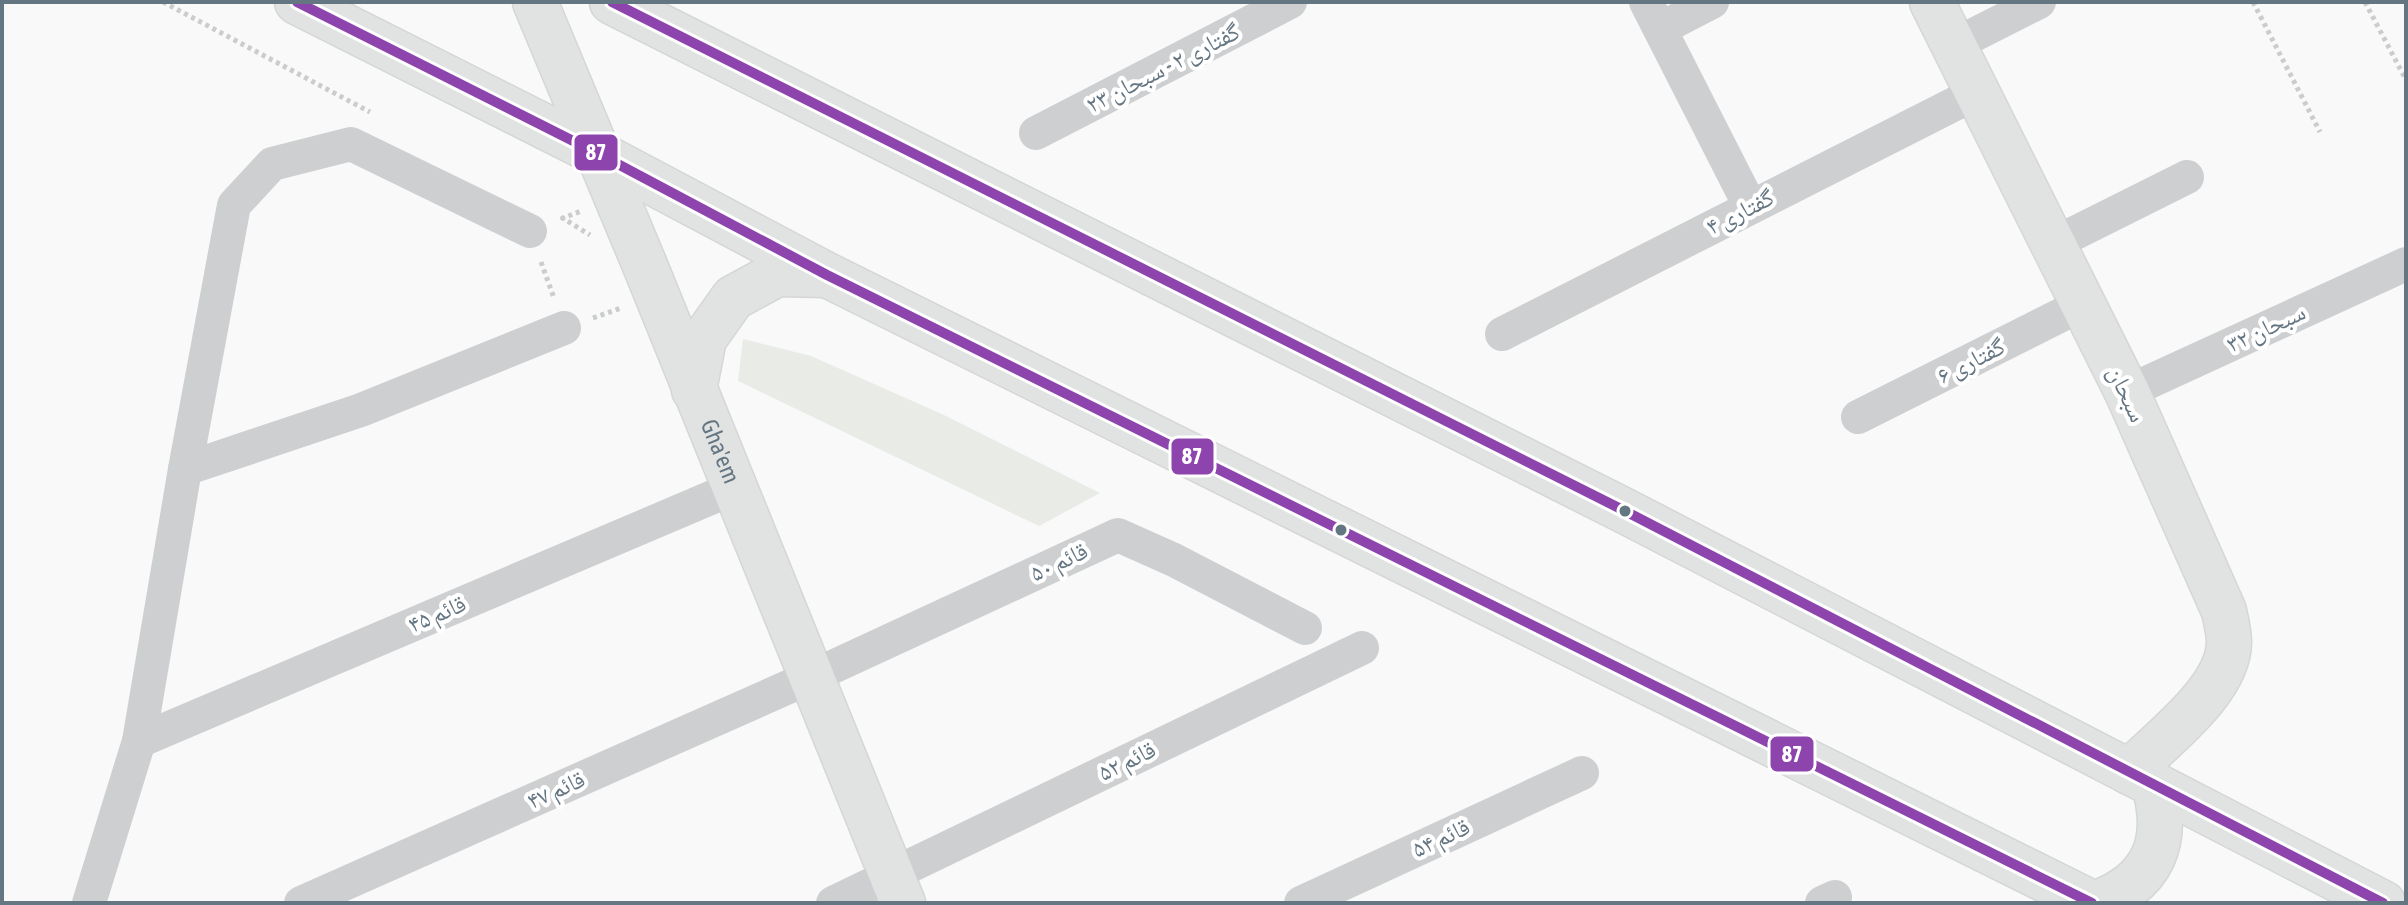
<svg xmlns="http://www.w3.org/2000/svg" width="2408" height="905" viewBox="0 0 2408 905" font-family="'Asap Condensed','Noto Naskh Arabic',sans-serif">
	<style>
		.green { fill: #e8ebe6 }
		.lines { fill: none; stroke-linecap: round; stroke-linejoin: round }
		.secondary-casing { stroke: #d5d6d7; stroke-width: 47 }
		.highway-casing { stroke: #d5d6d6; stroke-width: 47 }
		.path { stroke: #cbcccd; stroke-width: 5; stroke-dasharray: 4 4; stroke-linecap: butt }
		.street { stroke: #cecfd0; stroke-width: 34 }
		.secondary { stroke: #e1e2e2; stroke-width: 44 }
		.highway { stroke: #e1e2e2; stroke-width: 44 }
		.bus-1-casing { stroke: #fff; stroke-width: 16 }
		.bus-1 { stroke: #8e44ad; stroke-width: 10 }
		.bus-dot { fill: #657683; stroke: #fff; stroke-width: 3 }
		.labels { text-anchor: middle; stroke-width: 8; stroke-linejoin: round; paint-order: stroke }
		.street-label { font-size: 24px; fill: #657683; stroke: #fff }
		.line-badge { stroke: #fff; stroke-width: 3 }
		.badge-label { font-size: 22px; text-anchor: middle; font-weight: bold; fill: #fff }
	</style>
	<rect width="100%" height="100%" fill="#f9f9f9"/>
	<!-- green -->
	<path class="green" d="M743,339l68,17 133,59 156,78 -61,33 -301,-145z"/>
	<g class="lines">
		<!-- secondary casing -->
		<g class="secondary-casing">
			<g id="secondary">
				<path id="s1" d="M535,2l111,266 257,635"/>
				<path d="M1932,2l195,390 97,219c2,10 5,21 5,31 0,48 -68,98 -100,130"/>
			</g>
		</g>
		<!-- highway casing -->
		<g class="highway-casing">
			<g id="highway">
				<path d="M297,2l300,151 230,122 1265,628"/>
				<path d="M612,2l1013,509 758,392"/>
				<path d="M694,390l10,-51 29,-41 44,-24 49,1"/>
				<path d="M2097,903c57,-21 73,-62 57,-118"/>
			</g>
		</g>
		<!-- path -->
		<g class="path">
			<path d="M163,2l207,110"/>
			<path d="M2253,2l67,130"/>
			<path d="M2365,2l41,78"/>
			<path d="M561,217l29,18"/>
			<path d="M561,219l20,-8"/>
			<path d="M541,262l13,36"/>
			<path d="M593,318l28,-10"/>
		</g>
		<!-- street -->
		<g class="street">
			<path d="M1646,2l104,204"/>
			<path d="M1660,29l52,-27"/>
			<path d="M1954,45l85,-43"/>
			<path d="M1036,133l254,-131"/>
			<path d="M2053,244l134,-67"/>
			<path d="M1502,334l476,-242"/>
			<path d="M2127,392l279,-128"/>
			<path d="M1858,417l225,-113"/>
			<path d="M185,469l176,-59 203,-82"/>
			<path d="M139,741l595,-253"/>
			<path d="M89,903l50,-162 46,-272 49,-264 38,-41 79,-20 179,87"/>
			<path d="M301,903l510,-226 307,-142 56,25 131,68"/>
			<path d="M833,903l529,-255"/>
			<path d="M1301,903l281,-130"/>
			<path d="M1822,903l13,-6"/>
		</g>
		<!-- secondary -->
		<use href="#secondary" class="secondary"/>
		<!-- highway -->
		<use href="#highway" class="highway"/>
		<!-- bus-1 casing -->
		<g class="bus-1-casing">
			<g id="bus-1">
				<path d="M297,2l300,151 230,122 1265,628"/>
				<path d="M612,2l1013,509 758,392"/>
			</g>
		</g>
		<!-- bus-1 -->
		<use href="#bus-1" class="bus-1"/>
	</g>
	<!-- markers -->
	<g class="bus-dot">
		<circle cx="1625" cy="511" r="7"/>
		<circle cx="1341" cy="530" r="7"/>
	</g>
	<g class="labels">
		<!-- street labels -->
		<g class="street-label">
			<text transform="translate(1163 68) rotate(-27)" y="8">گفتاری ۲ - سبحان ۲۳</text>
			<text transform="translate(1740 212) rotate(-27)" y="8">گفتاری ۴</text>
			<text transform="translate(2266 328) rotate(-25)" y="8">سبحان ۳۲</text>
			<text transform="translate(1971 361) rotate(-27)" y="8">گفتاری ۶</text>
			<text transform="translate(2127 394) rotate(65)" y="8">سبحان</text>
			<text dy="8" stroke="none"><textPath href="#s1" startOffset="486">Gha'em</textPath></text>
			<text transform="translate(1059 562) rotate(-25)" y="8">قائم ۵۰</text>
			<text transform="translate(437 614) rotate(-23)" y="8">قائم ۴۵</text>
			<text transform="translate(1127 761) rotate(-26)" y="8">قائم ۵۲</text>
			<text transform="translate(556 790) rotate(-24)" y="8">قائم ۴۷</text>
			<text transform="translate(1441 838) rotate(-25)" y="8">قائم ۵۴</text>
		</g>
	</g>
	<g class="line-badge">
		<rect x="573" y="133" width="46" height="39" rx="8" fill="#8e44ad"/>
		<rect x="1170" y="437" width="45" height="39" rx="8" fill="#8e44ad"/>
		<rect x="1769" y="735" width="46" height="38" rx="8" fill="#8e44ad"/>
	</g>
	<g class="badge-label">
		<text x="596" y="160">87</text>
		<text x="1192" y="464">87</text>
		<text x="1792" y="762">87</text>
	</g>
	<!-- border -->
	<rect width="2408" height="905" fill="none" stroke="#657683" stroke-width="8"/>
</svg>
